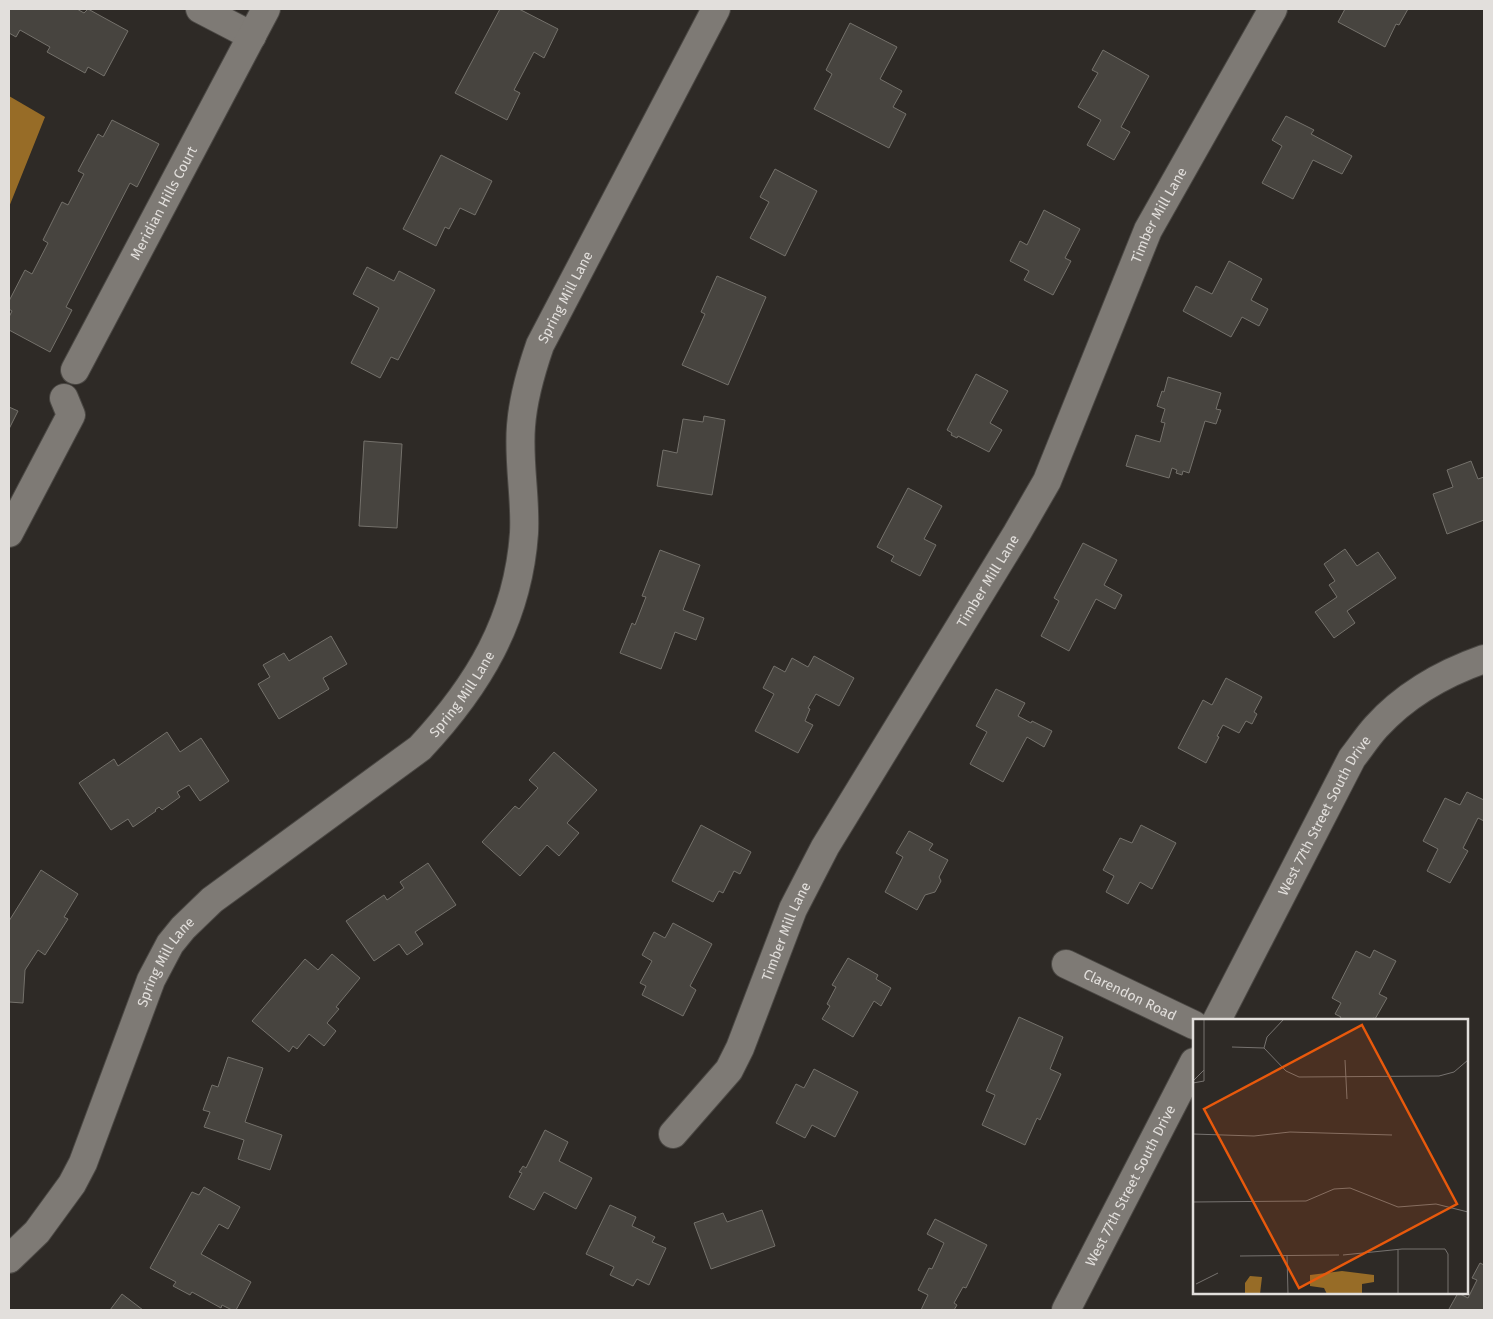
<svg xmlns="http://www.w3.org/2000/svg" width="1493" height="1319" viewBox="0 0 1493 1319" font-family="'Fira Sans',sans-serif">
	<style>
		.water { fill: #976c27 }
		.building { fill: #47443f; stroke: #74716b }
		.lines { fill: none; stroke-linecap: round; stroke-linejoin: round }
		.minor-casing { stroke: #4b4844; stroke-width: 30 }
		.minor { stroke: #7e7a75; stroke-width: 28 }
		.labels { text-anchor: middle; stroke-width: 4; stroke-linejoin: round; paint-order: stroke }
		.street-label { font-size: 14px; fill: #e2dfdc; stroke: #151311 }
		.inset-road { fill: none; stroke: #76726f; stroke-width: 1 }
		.view { fill: #e8590c; fill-opacity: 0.15; stroke: #e8590c; stroke-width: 2.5 }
		.inset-edge { fill: none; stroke: #e2dfdc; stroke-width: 2.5 }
	</style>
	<rect width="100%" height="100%" fill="#2e2a26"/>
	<!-- water -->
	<path class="water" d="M9,96l36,21 -36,90z"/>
	<!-- building -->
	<g class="building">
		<path d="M9,9h68l7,4 4,-4 40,22 -24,45 -16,-9 -3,6 -38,-21 3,-5 -30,-17 -4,7 -7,-4z"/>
		<path d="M500,9h19l39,20 -14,29 -10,-6 -20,38 6,3 -13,27 -52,-27z"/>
		<path d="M1345,9h63l-9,16 -3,-1 -11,23 -47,-25z"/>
		<path d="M850,23l47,24 -17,32 22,12 -9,16 13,7 -17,34 -75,-39 18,-35 -6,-4z"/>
		<path d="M1103,50l46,26 -28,51 9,5 -16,28 -27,-15 14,-25 -23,-13 20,-34 -6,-3z"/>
		<path d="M1286,116l28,14 -3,4 41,22 -10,18 -29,-14 -20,39 -31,-16 20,-37 -10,-6z"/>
		<path d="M112,120l47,24 -22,43 -7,-4 -64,124 6,3 -22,42 -41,-22v-13l3,-6 -3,-2v-8l16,-31 7,4 16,-31 -5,-3 19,-38 6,3 16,-31 -6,-3 20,-37 5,3z"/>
		<path d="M441,155l51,26 -17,34 -15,-7 -11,21 -4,-2 -9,19 -33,-17z"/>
		<path d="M775,169l42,22 -32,65 -35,-18 19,-36 -9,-5z"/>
		<path d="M1044,210l36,19 -15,29 6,3 -18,34 -29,-15 5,-9 -19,-10 10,-20 7,4z"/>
		<path d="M1229,261l33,18 -11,21 17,9 -9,17 -17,-9 -11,20 -48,-26 13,-25 16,8z"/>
		<path d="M367,267l27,14 5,-10 36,19 -37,70 -7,-3 -11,21 -29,-15 28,-55 -26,-14z"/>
		<path d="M717,276l49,21 -38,88 -46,-20 23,-51 -4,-2z"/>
		<path d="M976,374l32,17 -18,32 12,7 -13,22 -31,-16 -1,2 -6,-3 1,-2 -5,-3z"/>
		<path d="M1168,377l53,16 -5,16 5,1 -5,14 -11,-3 -16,52 -6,-2 -1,4 -6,-2 1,-3 -5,-2 -3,10 -43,-12 10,-31 24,7 5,-19 -4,-1 4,-13 -8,-3 5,-15 2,1z"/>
		<path d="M9,407l9,4 -9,18z"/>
		<path d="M704,416l21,4 -13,75 -55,-9 6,-36 14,3 6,-34 20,3z"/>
		<path d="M364,441l38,3 -5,84 -38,-2z"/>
		<path d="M1471,461l7,18 6,-2v43l-37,14 -14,-40 20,-7 -6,-17z"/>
		<path d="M908,488l34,18 -18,33 12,6 -16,31 -29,-15 3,-5 -17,-9z"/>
		<path d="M1083,543l34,17 -13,25 18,10 -7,14 -19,-10 -27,52 -28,-15 18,-35 -5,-3z"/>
		<path d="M1345,549l12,17 21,-14 18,26 -49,33 8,12 -21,15 -19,-26 22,-15 -8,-12 6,-4 -11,-17z"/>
		<path d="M660,550l40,15 -17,45 21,8 -8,22 -21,-8 -14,37 -41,-16 12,-30 3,2 11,-28 -4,-1z"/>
		<path d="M331,636l16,28 -24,14 6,11 -50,30 -21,-35 12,-7 -7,-12 21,-12 5,8z"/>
		<path d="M814,656l40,22 -15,28 -23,-12 -8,14 2,1 -5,12 8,4 -15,28 -43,-22 19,-37 -11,-6 11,-22 11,6 7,-14 16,9z"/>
		<path d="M1226,678l36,19 -8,15 3,2 -5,10 -6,-3 -7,12 -16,-8 -6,11 2,1 -13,26 -28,-15 25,-48 9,5z"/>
		<path d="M996,689l29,14 -7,13 13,7 1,-2 20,10 -8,16 -17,-10 -24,45 -33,-18 17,-32 -11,-6z"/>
		<path d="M167,732l13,20 21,-14 28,43 -29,20 -11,-16 -12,7 3,5 -18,13 -3,-3 -4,3 1,1 -23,16 -5,-8 -17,11 -32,-47 35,-24 4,7z"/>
		<path d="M554,752l43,38 -30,33 12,10 -20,23 -12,-11 -27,31 -38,-34 33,-36 4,3 19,-21 -9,-8z"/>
		<path d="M1467,792l17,8v21l-6,-3 -15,30 5,3 -18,32 -23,-12 11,-22 -15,-8 22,-43 15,7z"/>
		<path d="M701,825l50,27 -11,22 -6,-3 -11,22 -4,-2 -6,11 -41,-21z"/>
		<path d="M1141,825l35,18 -24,46 -12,-7 -12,22 -22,-12 8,-16 -11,-6 17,-32 12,5z"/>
		<path d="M909,831l24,13 -4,6 19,10 -9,17 2,4 -6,11 -10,3 -8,15 -32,-18 18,-35 -7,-4z"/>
		<path d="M428,863l28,42 -41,27 8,12 -16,11 -8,-11 -25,17 -28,-40 38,-26 3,5 17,-12 -4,-6z"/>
		<path d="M41,870l37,24 -14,23 4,2 -23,36 -7,-5 -13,20 -2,33 -14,-1v-81z"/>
		<path d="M673,923l39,21 -22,42 6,4 -13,26 -41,-21 4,-9 -6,-3 12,-22 -10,-6 12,-23 11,6z"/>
		<path d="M1374,950l22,11 -17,33 8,4 -12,21 -2,-1 -1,2h-33l2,-3 -6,-3 6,-11 -9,-5 24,-47 14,7z"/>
		<path d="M332,954l28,24 -24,29 3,2 -12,14 9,8 -12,15 -15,-12 -12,15 -4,-3 -4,6 -37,-31 53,-62 13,11z"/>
		<path d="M848,958l30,17 -2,4 15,9 -10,18 -7,-5 -21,36 -31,-18 8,-13 -3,-2 9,-17 -4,-2z"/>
		<path d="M1019,1017l44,20 -13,32 11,5 -21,46 -3,-2 -12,27 -43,-20 13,-30 -9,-4z"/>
		<path d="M228,1057l35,11 -18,54 37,13 -12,35 -32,-11 6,-19 -40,-13 6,-15 -7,-2 9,-25 6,2z"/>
		<path d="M814,1069l44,23 -23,45 -23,-12 -7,13 -29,-15 20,-39 8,4z"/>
		<path d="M545,1130l23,12 -9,19 33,17 -16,31 -32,-17 -10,18 -25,-13 13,-24 -3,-1 4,-6 3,2z"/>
		<path d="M204,1187l36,20 -12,22 -9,-5 -18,30 50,28 -15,28h-4l-10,-5 -1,3 -29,-16 -2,3 -17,-9 3,-4 -26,-14 42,-76 7,3z"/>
		<path d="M610,1205l26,12 -4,9 23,11 -3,5 14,6 -17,37 -12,-6 -4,7 -23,-11 4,-8 -28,-13z"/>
		<path d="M762,1210l13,36 -64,23 -17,-46 29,-10 4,9z"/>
		<path d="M935,1219l52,26 -21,43 -3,-1 -9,16 3,2 -3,5h-33l7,-15 -10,-5 11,-22 3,1 12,-26 -17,-9z"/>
		<path d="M1480,1263l4,2v45h-32l-3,-1 9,-16 10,5 9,-18 -5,-2z"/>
		<path d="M122,1294l21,16h-33z"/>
	</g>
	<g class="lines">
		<!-- minor casing -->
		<g class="minor-casing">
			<g id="minor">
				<path d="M200,9l52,27"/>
				<path id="s1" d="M75,370l191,-361"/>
				<path d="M9,533l62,-118 -7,-17"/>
				<path id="s2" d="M1066,964l128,61"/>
				<path id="s3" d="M1217,1020l135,-262c8,-10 15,-21 24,-31 29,-32 68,-54 108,-68"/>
				<path id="s4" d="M673,1134l56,-64 11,-22 53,-139 32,-62 192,-314 30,-52 101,-251 125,-221"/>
				<path id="s5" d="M9,1259l28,-27 35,-48 11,-21 68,-183 19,-36 13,-16 29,-28 208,-152c58,-62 98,-128 104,-215 2,-35 -6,-71 -3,-107 2,-28 10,-55 19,-81l176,-336"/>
				<path id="s6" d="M1066,1310l128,-248"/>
			</g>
		</g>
		<!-- minor -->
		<use href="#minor" class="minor"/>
	</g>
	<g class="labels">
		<!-- street labels -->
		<g class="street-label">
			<text dy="5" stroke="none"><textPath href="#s1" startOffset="189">Meridian Hills Court</textPath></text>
			<text dy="5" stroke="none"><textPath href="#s4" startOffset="1045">Timber Mill Lane</textPath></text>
			<text dy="5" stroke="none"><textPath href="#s5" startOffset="1165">Spring Mill Lane</textPath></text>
			<text dy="5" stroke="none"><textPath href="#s4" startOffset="640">Timber Mill Lane</textPath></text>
			<text dy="5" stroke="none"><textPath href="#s5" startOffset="745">Spring Mill Lane</textPath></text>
			<text dy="5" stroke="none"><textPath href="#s3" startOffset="231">West 77th Street South Drive</textPath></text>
			<text dy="5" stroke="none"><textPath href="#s4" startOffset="235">Timber Mill Lane</textPath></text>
			<text dy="5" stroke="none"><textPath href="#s5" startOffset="340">Spring Mill Lane</textPath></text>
			<text dy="5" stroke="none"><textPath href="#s2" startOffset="71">Clarendon Road</textPath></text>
			<text dy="5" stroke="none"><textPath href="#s6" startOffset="140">West 77th Street South Drive</textPath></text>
		</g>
	</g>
	<!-- overview -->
	<g transform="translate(1193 1019)">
		<rect width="275" height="275" fill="#2e2a26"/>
		<path d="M149,252l32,4v7l-12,2v10h-35l-3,-6 -14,-2v-11zM57,257l12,1 -2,17h-15v-11z" fill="#976c27"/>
		<path class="inset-road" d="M91,0l-17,18 -3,11 22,23 13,6 140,-1 15,-4 14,-12M39,28l32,1M152,41l2,39M0,62l11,-11v-51M0,64l11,-2v-11M0,115l61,2 36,-4 102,3M0,183l113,-1 28,-12 16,-1 48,19 38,-3 32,8M205,231v44M94,236l1,39M150,236l59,-6h43l3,5v40M47,237l99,-1M3,265l22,-11"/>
		<path class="view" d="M169,6l95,179 -158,84 -95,-179z"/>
		<rect width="275" height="275" class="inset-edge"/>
	</g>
	<!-- border -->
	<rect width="1493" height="1319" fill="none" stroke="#e2dfdc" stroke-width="20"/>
</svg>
